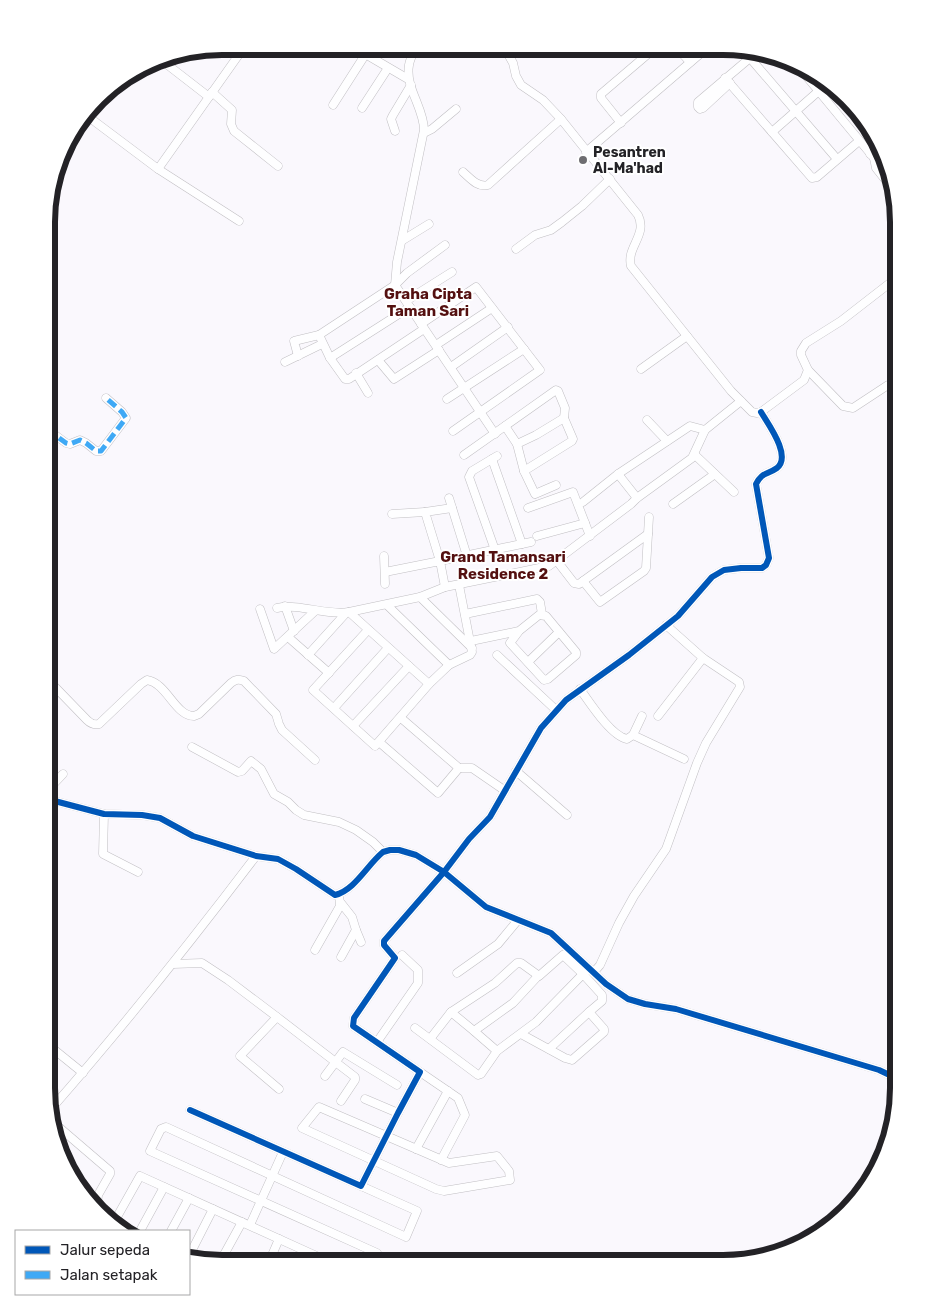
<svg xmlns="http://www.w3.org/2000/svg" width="945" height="1310" viewBox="0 0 945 1310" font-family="Rubik,sans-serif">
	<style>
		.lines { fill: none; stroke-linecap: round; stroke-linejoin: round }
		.street-casing { stroke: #c1bfc3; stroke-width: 9 }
		.secondary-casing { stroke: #c1bfc3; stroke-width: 13 }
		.street { stroke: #fefeff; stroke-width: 8 }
		.secondary { stroke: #fefeff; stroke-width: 11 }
		.quiet { stroke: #3fa9f5; stroke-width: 5; stroke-dasharray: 10 5; stroke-linecap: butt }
		.cycleway-casing { stroke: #fff; stroke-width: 9 }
		.cycleway { stroke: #0057b8; stroke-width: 6 }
		.poi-dot { fill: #6e6d71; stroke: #fff; stroke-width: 2 }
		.labels { text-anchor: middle; stroke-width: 4; stroke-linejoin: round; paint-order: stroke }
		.poi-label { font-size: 14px; font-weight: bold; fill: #232226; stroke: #fff; text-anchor: start }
		.neighbourhood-label { font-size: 15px; font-weight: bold; fill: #541010; stroke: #fff }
		.rim { fill: none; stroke: #232226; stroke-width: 6 }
	</style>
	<rect width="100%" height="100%" fill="#faf8fd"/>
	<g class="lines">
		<!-- street casing -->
		<g class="street-casing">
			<g id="street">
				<path d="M416,47c-3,6 -6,12 -7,18 -4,23 15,43 15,65l-27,132 -2,23 100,149"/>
				<path d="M500,47l8,7 5,9 3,13 5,9 22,15 18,19 77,96c10,20 -12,32 -7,51l100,125 21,21 5,1 4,-1 43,-32 4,-10 -7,-15v-4l5,-8 35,-22 58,-45"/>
				<path d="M677,48l13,14"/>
				<path d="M750,58l87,101"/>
				<path d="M160,59l49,38"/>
				<path d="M802,71l72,87 12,8"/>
				<path d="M725,78l87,100 5,-1 42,-36"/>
				<path d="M730,83l-27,25 -3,1 -2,-2v-5l59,-50"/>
				<path d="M212,92l20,18 -1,14 3,7 44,35"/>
				<path d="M333,105l32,-50h2l41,24"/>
				<path d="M362,108l26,-40"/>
				<path d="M86,115l72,54 81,52"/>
				<path d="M621,123l-20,-25v-4l54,-46"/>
				<path d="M395,131l-4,-12 2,-4 18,-30"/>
				<path d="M772,132l57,-50"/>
				<path d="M424,133l8,-4 24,-20"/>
				<path d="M586,152l121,-104"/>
				<path d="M870,154l11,-9"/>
				<path d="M874,158l2,10 15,19"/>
				<path d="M158,169l82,-116"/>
				<path d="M463,172c7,6 15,16 25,13l73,-66"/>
				<path d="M403,240l26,-16"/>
				<path d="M516,249l19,-14 16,-5 11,-8 20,-16 28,-27"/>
				<path d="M406,301l46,-29"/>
				<path d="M421,324l55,-37 64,83 -87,61"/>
				<path d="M424,329l-75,50h-4l-15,-21 -11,-23 76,-50 12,-12 38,-28"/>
				<path d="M436,345l56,-37"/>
				<path d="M298,356l-4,-15 25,-6"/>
				<path d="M330,358l80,-51"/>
				<path d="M378,360l16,19 45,-29"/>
				<path d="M285,362l37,-18"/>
				<path d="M451,367l57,-40"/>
				<path d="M641,369l46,-33"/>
				<path d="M808,370l35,36 10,2 35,-23 11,3"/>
				<path d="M356,373l12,20"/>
				<path d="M447,399l77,-50"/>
				<path d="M647,420l20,21"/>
				<path d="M505,426l12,18 7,27 48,-30 1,-2 -9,-21"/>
				<path d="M47,429l19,14 4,1 10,-4 6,3 10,8h5l25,-33 -4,-6 -16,-14"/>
				<path d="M464,455l92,-65 2,1 7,17 -1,10 -28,17 -19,9"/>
				<path d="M695,455l39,37"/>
				<path d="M492,459l30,85"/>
				<path d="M524,471l11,23 21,-9"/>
				<path d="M618,474l19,24"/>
				<path d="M449,498l18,58"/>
				<path d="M583,502l35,-28 72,-48 15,4"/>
				<path d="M673,504l42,-30"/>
				<path d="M452,508l-27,4 15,49 91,-19"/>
				<path d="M528,508l45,-16 17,44"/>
				<path d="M392,514l33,-2"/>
				<path d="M537,536l48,-13"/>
				<path d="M495,550l-26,-73 3,-6 25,-15"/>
				<path d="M384,556l1,28"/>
				<path d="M557,561l17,22 5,1 69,-50"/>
				<path d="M385,572l55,-11 5,26"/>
				<path d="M583,581l17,21 44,-31 2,-3 3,-51"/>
				<path d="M420,597l52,51"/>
				<path d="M387,605l62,60"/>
				<path d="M285,606l9,25"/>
				<path d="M277,608c23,-5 49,8 72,4"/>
				<path d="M260,609l14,40 41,-38"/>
				<path d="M465,614l72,-15 3,3 2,12"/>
				<path d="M368,630l-55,60 62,56 54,-62 20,-19 21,-10 2,-3 -13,-67"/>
				<path d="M288,637l41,36"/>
				<path d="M471,641l48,-10 20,-16 7,1 30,36v3l-28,24 -4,1 -34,-37 9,-12"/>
				<path d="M308,655l38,-42"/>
				<path d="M497,655l59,55"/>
				<path d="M528,662l31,-30"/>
				<path d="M429,684l-80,-72 71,-15 25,-10 104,-21 82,-62 6,-6 55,-40 13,-28 36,-29"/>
				<path d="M47,687h8l32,33c4,4 7,5 12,4l42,-40 6,-4c20,3 28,36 47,36l5,-2 32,-31c5,-4 8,-4 13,-2l32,33 3,10 3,6 33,30"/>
				<path d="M580,689c10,14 31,47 47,50l6,-4 51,24"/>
				<path d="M334,708l54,-60"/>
				<path d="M658,716l45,-58"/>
				<path d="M401,718l58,50h13l32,22"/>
				<path d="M353,726l56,-60"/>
				<path d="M633,735l9,-19"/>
				<path d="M379,742l59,51 21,-25"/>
				<path d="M192,747l46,25 4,-1 9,-10 10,8 13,25 14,8 8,8 8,5 35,7 17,8 17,12 10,10"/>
				<path d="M516,771l51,44"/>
				<path d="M47,791l16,-17"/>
				<path d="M47,799l57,15 38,1 18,3 33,18 63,20 22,3 18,10 39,26c20,-5 32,-30 48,-43l7,-2h9l17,5 28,17 42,35 65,26 55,51 22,15 17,5 31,5 203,61 19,9"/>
				<path d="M104,814l-1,40 35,18"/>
				<path d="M341,903l11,14 4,13 -15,27"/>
				<path d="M356,930l5,12"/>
				<path d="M315,950l25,-44 -1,-12"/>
				<path d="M173,964l29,-1 26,17 49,37 -37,39 39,33"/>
				<path d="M594,972l6,-7 19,-42 15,-27 32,-47 31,-86 9,-20 34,-56 -1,-5 -36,-24 -37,-33"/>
				<path d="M457,973l41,-29 20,-24"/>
				<path d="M451,1012l23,19 39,-28 25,-27"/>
				<path d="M277,1017l78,60v3l-14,21"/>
				<path d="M415,1028l63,47 3,-1 16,-23 39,-29 47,-48 19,21v6l-13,11 15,17v3l-32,28 -7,-2 -44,-24"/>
				<path d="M474,1031l23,20"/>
				<path d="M430,1039l21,-27 44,-29 22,-20h4l18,13 24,-21 20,19 3,-3"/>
				<path d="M377,1042l41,-59v-13l-16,-15"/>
				<path d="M46,1043l37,30"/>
				<path d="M549,1049l40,-37"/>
				<path d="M420,1072l38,26 7,17 -24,45"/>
				<path d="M325,1076l18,-24 54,33"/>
				<path d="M365,1099l33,14"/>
				<path d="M319,1107l130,56 48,-7 12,15 1,9 -66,11 -8,-2 -134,-61z"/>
				<path d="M51,1109c72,-82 139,-166 205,-253"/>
				<path d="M190,1110l171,76 37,-73 22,-41 -67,-46 1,-8 41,-60 -11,-13v-4l60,-69 25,-33 21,-22 51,-89 25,-28 63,-45 49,-39 34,-39 12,-7 17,-2h21l4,-3 3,-7 -13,-74c6,-12 11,-9 21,-16 15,-12 -9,-44 -16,-56"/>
				<path d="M54,1123l56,48v3l-12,21 -1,10"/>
				<path d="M416,1149l32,-58"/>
				<path d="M361,1186l56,25 -11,26 -240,-110 -5,2 -11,22 227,102 -4,10"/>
				<path d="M113,1224l27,-48 192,87"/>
				<path d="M250,1225l33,-73"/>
				<path d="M140,1231l24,-44"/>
				<path d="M171,1231l18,-33"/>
				<path d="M189,1256l24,-47"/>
				<path d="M220,1262l22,-40"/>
				<path d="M269,1262l10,-23"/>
			</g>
		</g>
		<!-- secondary casing -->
		<g class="secondary-casing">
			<path id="secondary" d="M103,94l5,-5"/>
		</g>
		<!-- street -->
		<use href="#street" class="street"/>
		<!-- secondary -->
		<use href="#secondary" class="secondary"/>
		<!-- quiet -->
		<path class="quiet" d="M47,429l19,14 4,1 10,-4 6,3 10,8h5l25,-33 -4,-6 -16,-14"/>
		<!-- cycleway casing -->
		<g class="cycleway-casing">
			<g id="cycleway">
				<path d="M47,799l57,15 38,1 18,3 33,18 63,20 22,3 18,10 39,26c20,-5 32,-30 48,-43l7,-2h9l17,5 28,17 42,35 65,26 55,51 22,15 17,5 31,5 203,61 19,9"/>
				<path d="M190,1110l171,76 37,-73 22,-41 -67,-46 1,-8 41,-60 -11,-13v-4l60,-69 25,-33 21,-22 51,-89 25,-28 63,-45 49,-39 34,-39 12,-7 17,-2h21l4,-3 3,-7 -13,-74c6,-12 11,-9 21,-16 15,-12 -9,-44 -16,-56"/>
			</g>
		</g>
		<!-- cycleway -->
		<use href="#cycleway" class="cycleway"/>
	</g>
	<!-- markers -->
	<circle class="poi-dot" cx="583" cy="160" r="5"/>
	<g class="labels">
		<!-- poi labels -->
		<g class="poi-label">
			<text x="593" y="157">Pesantren<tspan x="593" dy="16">Al-Ma'had</tspan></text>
		</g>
		<!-- neighbourhood labels -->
		<g class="neighbourhood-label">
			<text x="428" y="299">Graha Cipta<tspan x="428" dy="17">Taman Sari</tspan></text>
			<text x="503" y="562">Grand Tamansari<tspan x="503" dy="17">Residence 2</tspan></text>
		</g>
	</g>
	<!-- crop -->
	<path d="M0 0H945V1310H0ZM222 55H723A167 167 0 0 1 890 222V1088A167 167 0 0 1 723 1255H222A167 167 0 0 1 55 1088V222A167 167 0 0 1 222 55Z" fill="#fff" fill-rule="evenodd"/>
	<path class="rim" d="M222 55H723A167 167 0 0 1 890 222V1088A167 167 0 0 1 723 1255H222A167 167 0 0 1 55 1088V222A167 167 0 0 1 222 55Z"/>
	<!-- legend -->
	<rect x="15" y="1230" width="175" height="65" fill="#ffffff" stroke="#a7a7a8"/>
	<rect x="25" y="1246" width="25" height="8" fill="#0057b8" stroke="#a7a7a8"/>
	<text x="60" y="1255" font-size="15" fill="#232226">Jalur sepeda</text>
	<rect x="25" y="1271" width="25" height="8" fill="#3fa9f5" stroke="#a7a7a8"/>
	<text x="60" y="1280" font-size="15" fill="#232226">Jalan setapak</text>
</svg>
